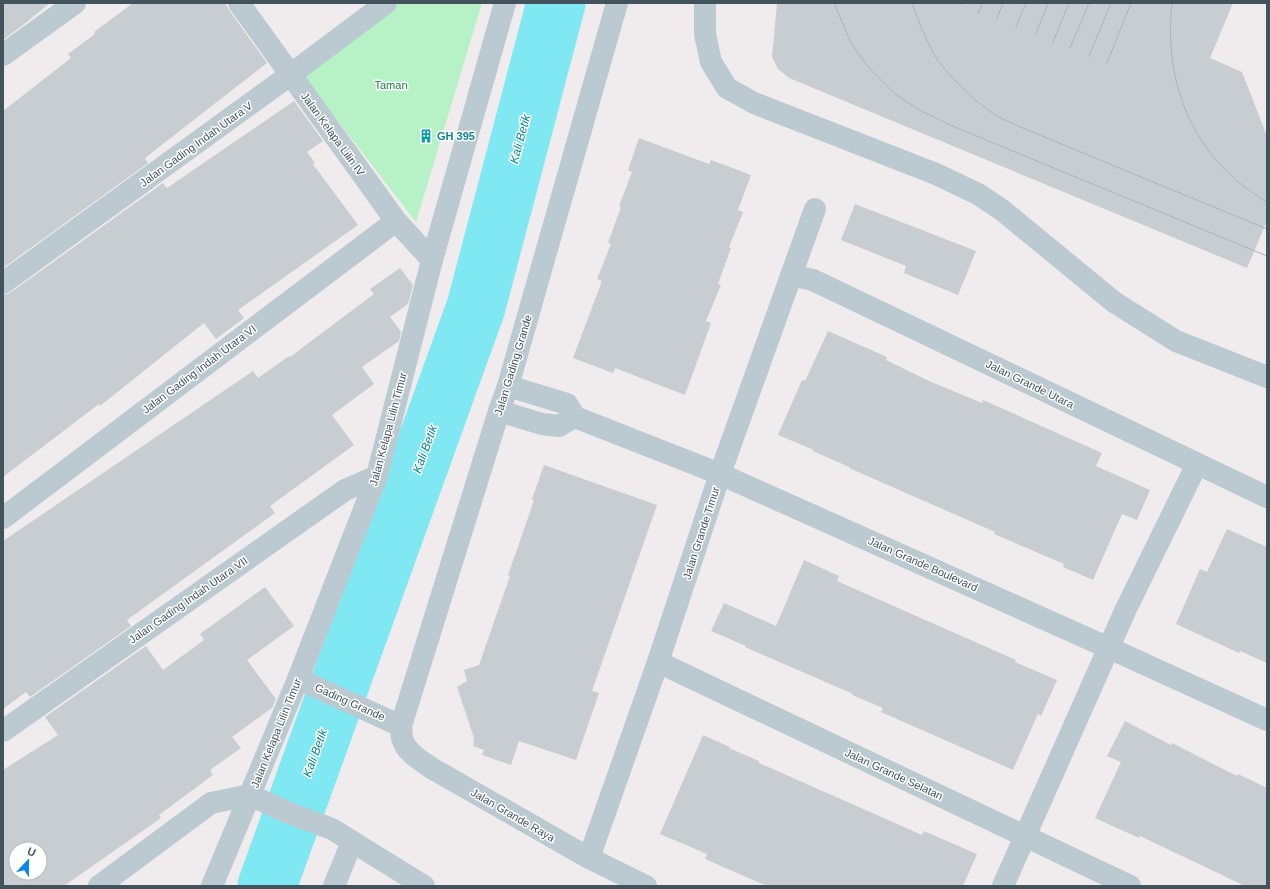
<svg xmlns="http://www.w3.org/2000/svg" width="1270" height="889" viewBox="0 0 1270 889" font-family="Helvetica,sans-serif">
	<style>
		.green { fill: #b6f2c6 }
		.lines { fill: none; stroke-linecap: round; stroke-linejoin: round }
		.river { stroke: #7fe8f3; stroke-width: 59 }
		.building { fill: #c8cdd2; fill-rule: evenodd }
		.minor { stroke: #bbc9d1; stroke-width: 22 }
		.tram { stroke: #aeb3b8; stroke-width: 1 }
		.labels { text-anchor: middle; stroke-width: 3; stroke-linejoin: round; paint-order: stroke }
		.park-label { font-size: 11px; fill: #0f823b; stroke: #fff }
		.street-label { font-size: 11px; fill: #43535b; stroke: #fff }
		.culture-label { font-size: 11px; font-weight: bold; fill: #0d838f; stroke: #fff; text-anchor: start }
		.water-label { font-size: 12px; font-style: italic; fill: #038391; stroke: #fff }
	</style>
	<rect width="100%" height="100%" fill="#f0eced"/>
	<!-- green -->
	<path class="green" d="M398,3h84l-66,219 -116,-150z"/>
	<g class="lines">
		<!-- river -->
		<path class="river" d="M267,886l209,-579 80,-304"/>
	</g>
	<!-- building -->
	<g class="building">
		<path d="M3,3h47l-27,22 -20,15z"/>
		<path d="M133,3h92l4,7 38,53 -122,95 3,5 -145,105v-157l68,-53 -3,-4 27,-20 -1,-2z"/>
		<path d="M777,3h456l-23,55 32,14 25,64v85l-20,47 -458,-190 -11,-9 -6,-12z"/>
		<path d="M294,101l29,40 -16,11 8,11 -2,1 45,61 -120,85 6,8 -28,21 -12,-16 -104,83 -1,-2 -96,73v-182l7,-2 153,-110 4,5z"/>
		<path d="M639,138l70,26 2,-4 40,15 -13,35 5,2 -14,35 2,1 -13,36 3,1 -15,36 5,2 -26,72 -70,-27 -2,5 -40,-15 29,-77 -5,-2 14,-35 -3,-1 13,-36 -2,-1 13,-34 -4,-2z"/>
		<path d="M855,204l121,47 -18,44 -54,-22 2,-7 -65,-26z"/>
		<path d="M400,268l13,17 -5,19 -18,13 11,15 -2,9 -37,26 12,17 -42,31 22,30 -84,61 5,7 -148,107 4,6 -101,71 -4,-5 -23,17v-168l250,-170 5,7 31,-22 1,1 84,-63 -4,-5z"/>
		<path d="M828,331l59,26 -1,3 43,21 53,22 1,-3 119,53 -6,13 54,24 -13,30 -15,-6 -29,66 -30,-13 1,-3 -70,-30 1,-2 -146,-64v-1l-36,-16 1,-1 -36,-15 24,-55 3,1z"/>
		<path d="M544,465l113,40 -65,186 7,2 -23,67 -57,-19 -8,24 -29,-10 2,-5 -11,-4 1,-8 -17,-51 10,-6 -3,-11 15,-5 31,-89 -2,-1 13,-37 13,-38 -2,-1z"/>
		<path d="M1227,529l40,18v116l-27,-12 -1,2 -63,-29 24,-55 7,3z"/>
		<path d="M804,560l35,16 -2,5 179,79 -1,2 42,18 -16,36 -3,-2 -25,56 -132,-58 2,-4 -31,-13 1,-1 -108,-47 1,-1 -35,-15 13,-28 52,23z"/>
		<path d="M265,587l29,39 -47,34 29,39 -4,9 -40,29 9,11 -31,22 3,5 -54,40 2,3 -97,68h-61v-116l55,-35 -13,-18 101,-71 17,24 41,-30 -4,-6zM16,849h24v24h-24z"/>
		<path d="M1125,721l46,24 1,-2 65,33 1,-2 29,14v98h-22l-105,-50 -1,2 -44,-20 26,-56 -14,-6z"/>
		<path d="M703,735l27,12 -1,1 30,13v2l163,72 2,-4 53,23 -14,32h-196l-62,-27 2,-5 -47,-20z"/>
	</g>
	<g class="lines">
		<!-- minor -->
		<g class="minor">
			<path d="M239,3l157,218 36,39"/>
			<path d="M617,3l-109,383 -9,25 -98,315c1,4 0,8 1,12 4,15 20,23 31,31l156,89 57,28"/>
			<path d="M705,3v31l6,28 16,26 27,15 182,71 42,20 24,16 112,92 62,39 91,36"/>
			<path d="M3,55l72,-52"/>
			<path d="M791,275l22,5 454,217"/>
			<path d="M3,283l287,-208 96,-72"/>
			<path d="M508,386l59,18 8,13 145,57 389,174 158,72"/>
			<path d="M499,411l43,13 17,2 16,-9"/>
			<path d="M3,518l393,-297"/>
			<path d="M658,662l472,224"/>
			<path d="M298,679l103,47"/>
			<path d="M3,731l342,-241 32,-14"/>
			<path d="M589,858l69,-196 62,-188 95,-265"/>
			<path d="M99,886l112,-83 39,-8 34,16 48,18 92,57"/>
			<path d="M212,886l86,-207 79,-203 55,-216 73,-257"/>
			<path d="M334,886l18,-44"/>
			<path d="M1003,886l122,-275 72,-147"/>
		</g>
		<!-- tram -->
		<g class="tram">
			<path d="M834,3l17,40 18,25 26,26 26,17 36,17 310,128"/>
			<path d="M912,3c6,17 13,35 22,51 11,19 44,51 63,62 9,5 19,9 28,13l242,100"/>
			<path d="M1172,3c-9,83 22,156 95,199"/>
			<path d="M961,5l1,-2"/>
			<path d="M978,13l5,-10"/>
			<path d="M997,18l6,-15"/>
			<path d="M1016,27l10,-24"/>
			<path d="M1036,34l12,-31"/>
			<path d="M1053,42l16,-39"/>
			<path d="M1070,48l19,-45"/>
			<path d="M1089,56l22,-53"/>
			<path d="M1107,63l24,-60"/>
		</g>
	</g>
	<!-- icons -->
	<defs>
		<g id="building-bare" transform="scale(1.08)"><path d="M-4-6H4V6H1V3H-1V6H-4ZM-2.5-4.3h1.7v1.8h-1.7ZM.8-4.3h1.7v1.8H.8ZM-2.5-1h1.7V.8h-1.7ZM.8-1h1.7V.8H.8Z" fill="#0f9aa8" stroke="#fff" stroke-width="2.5" paint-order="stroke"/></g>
	</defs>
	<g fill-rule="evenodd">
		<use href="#building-bare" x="426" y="136"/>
	</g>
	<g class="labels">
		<!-- park labels -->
		<g class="park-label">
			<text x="391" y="89">Taman</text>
		</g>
		<!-- street labels -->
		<g class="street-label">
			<text transform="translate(333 134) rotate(54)" y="4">Jalan Kelapa Lilin IV</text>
			<text transform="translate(196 144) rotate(-36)" y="4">Jalan Gading Indah Utara V</text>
			<text transform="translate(513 365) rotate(-73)" y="4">Jalan Gading Grande</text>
			<text transform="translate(199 369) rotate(-37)" y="4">Jalan Gading Indah Utara VI</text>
			<text transform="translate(1030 384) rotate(26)" y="4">Jalan Grande Utara</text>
			<text transform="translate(388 429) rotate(-75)" y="4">Jalan Kelapa Lilin Timur</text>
			<text transform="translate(701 533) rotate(-72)" y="4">Jalan Grande Timur</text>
			<text transform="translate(923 564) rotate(24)" y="4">Jalan Grande Boulevard</text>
			<text transform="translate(188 600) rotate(-35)" y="4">Jalan Gading Indah Utara VII</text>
			<text transform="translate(350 702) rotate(24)" y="4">Gading Grande</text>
			<text transform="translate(276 733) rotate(-68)" y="4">Jalan Kelapa Lilin Timur</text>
			<text transform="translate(894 774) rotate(25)" y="4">Jalan Grande Selatan</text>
			<text transform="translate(513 815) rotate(30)" y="4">Jalan Grande Raya</text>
		</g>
		<!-- culture labels -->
		<g class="culture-label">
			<text x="437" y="140">GH 395</text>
		</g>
		<!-- water labels -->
		<g class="water-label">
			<text transform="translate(520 139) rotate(-75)" y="4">Kali Betik</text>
			<text transform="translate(425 449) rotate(-70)" y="4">Kali Betik</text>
			<text transform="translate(315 753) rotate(-70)" y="4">Kali Betik</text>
		</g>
	</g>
	<!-- border -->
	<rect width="1270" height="889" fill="none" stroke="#43535b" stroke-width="8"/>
	<!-- north arrow -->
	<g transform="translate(28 861) rotate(22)"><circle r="19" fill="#ffffff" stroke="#b4babd"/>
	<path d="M0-3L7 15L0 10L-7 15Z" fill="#0a86ec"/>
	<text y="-6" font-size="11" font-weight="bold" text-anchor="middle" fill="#43535b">U</text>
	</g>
</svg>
